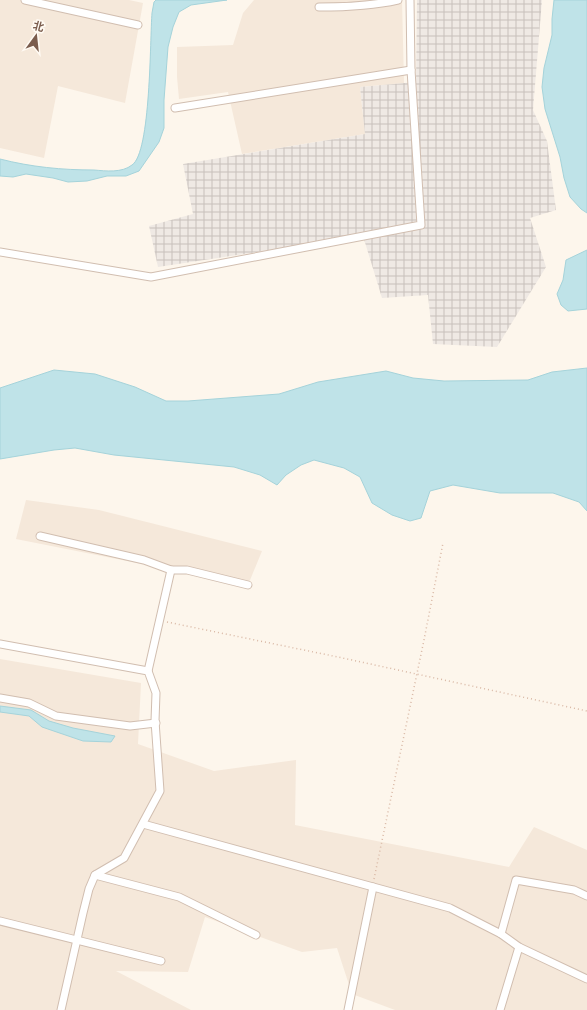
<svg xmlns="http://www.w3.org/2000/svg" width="587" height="1010" viewBox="0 0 587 1010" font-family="Barlow,'Noto Sans SC',sans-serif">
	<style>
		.residential { fill: #f5e8da }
		.industrial { fill: url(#industrial-grid) }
		.water { fill: #bfe3e8; stroke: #a5d3da }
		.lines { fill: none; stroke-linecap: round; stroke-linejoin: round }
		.street-casing { stroke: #d1beb0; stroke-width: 9 }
		.path { stroke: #d9b8a5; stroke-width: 1.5; stroke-dasharray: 1 3; stroke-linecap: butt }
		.street { stroke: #fff; stroke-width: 7 }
	</style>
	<defs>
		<pattern id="industrial-grid" width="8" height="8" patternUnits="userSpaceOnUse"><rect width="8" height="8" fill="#efe9e4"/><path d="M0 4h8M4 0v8" fill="none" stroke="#c7c0bb"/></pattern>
	</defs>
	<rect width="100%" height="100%" fill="#fdf6ec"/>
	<!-- residential -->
	<g class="residential">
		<path d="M0,0h129l14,3 -18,100 -67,-17 -14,72 -44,-10z"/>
		<path d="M254,0h148l2,83 -44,4 5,47 -123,20 -14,-62 -49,7 -2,-22v-30l56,-2 10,-32z"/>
		<path d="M26,500l73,10 163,41 -14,34 -232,-46z"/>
		<path d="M0,659l141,24 -3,61 76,27 82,-11 -1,65 214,42 25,-40 53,23v160h-192l-43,-16 -15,-46 -35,4 -97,-35 -17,55 -72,-1 75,39h-191z"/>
	</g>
	<!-- industrial -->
	<path class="industrial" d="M417,0h125l-9,110 14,31 9,69 -26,8 16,49 -49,80 -64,-3 -5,-49 -46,3 -19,-62 -205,31 -9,-41 44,-12 -10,-50 182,-30 -5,-47 56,-5z"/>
	<!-- water -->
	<g class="water">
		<path d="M156,0h71l-36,5 -12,7 -6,15 -5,20 -4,53v28l-5,14 -20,29 -13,5h-19l-20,5 -19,1 -15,-4 -27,-4 -13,3 -13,-1v-17c31,8 62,11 94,11 12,1 28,3 38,-5 19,-12 18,-127 20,-152l2,-11z"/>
		<path d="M554,0h33v213l-6,-4 -11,-12 -6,-19 -4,-21 -15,-48 -3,-22 2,-19 8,-33v-16z"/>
		<path d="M587,250v59l-19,2 -7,-6 -4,-11 6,-14 3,-20z"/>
		<path d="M587,368v143l-8,-9 -26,-9h-53l-47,-8 -23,6 -9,27 -11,3 -18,-6 -20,-12 -12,-26 -16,-9 -30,-8 -13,5 -15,10 -9,10 -17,-10 -26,-8 -120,-12 -39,-7 -21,2 -54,9v-71l54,-18 41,4 40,13 31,14h22l91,-7 39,-12 68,-11 27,7 31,3 84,-1 24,-8z"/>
		<path d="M0,706l31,4 18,11 24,7 42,8 -4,6 -28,-1 -41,-14 -13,-11 -29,-4z"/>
	</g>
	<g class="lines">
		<!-- street casing -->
		<g class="street-casing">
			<g id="street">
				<path d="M25,0l113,25"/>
				<path d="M319,7c26,0 53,-1 79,-7"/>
				<path d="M175,108l236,-38"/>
				<path d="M0,252l151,25 270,-52 -10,-155 -1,-70"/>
				<path d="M40,536l104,24 27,10h16l61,15"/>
				<path d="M0,644l148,27 8,22 -1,28 5,70 -36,67 -29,17 -6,14 -6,24 -22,97"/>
				<path d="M148,671l23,-101"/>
				<path d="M0,698l29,5 27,13 74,10 26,-3"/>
				<path d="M143,824l307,84 51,26 18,13 68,32"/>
				<path d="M95,875l84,22 77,38"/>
				<path d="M0,921l161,40"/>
				<path d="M501,934l15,-54 58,10 13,6"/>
				<path d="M348,1010l25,-123"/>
				<path d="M500,1010l19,-63"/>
			</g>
		</g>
		<!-- path -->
		<g class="path">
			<path d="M167,622l171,35 249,54"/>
			<path d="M374,879l50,-239 19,-97"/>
		</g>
		<!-- street -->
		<use href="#street" class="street"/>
	</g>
	<!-- north arrow -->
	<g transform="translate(36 36) rotate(15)" stroke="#fffaf3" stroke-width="3" paint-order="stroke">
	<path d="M0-3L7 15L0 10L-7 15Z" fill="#7a5c4d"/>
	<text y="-6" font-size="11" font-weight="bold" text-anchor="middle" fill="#7a5c4d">北</text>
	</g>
</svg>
